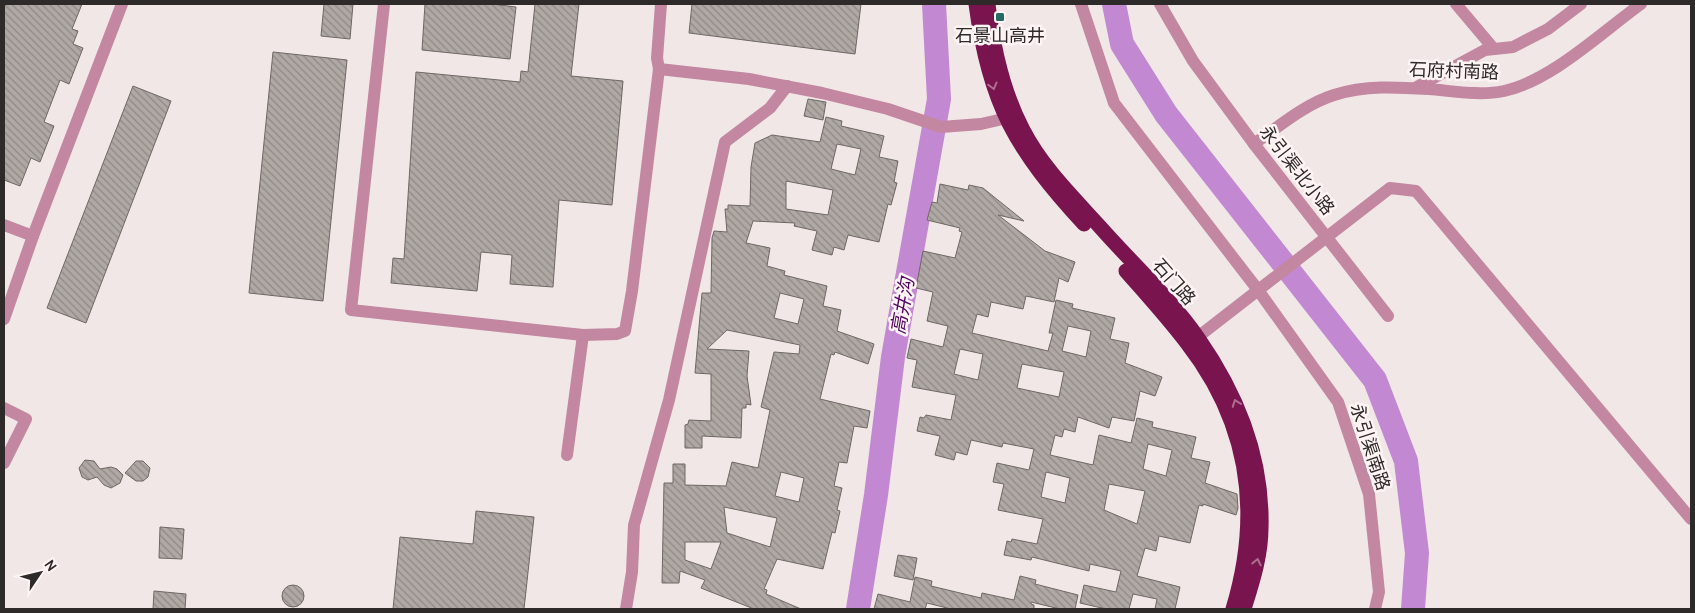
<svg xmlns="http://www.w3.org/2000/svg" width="1695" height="613" viewBox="0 0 1695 613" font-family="Cabin,'Noto Sans SC',sans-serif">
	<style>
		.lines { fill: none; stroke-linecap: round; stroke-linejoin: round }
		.river { stroke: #c288d1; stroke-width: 24 }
		.building { fill: url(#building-back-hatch); stroke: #6e6864; fill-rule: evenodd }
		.minor { stroke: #c387a1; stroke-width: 12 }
		.highway { stroke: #79144e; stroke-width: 15 }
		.oneway { stroke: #ae6e90 }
		.poi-dot { fill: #256c62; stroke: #fef4f4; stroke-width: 2 }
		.labels { text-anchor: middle; stroke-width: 5; stroke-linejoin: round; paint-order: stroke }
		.poi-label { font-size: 18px; fill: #2e2a2a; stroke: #fef4f4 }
		.street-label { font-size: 18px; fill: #2e2a2a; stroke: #fef4f4 }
		.water-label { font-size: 19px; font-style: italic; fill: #530663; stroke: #fef4f4 }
	</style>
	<defs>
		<pattern id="building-back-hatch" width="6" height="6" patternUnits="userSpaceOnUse" patternTransform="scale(1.25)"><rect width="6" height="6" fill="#afa8a4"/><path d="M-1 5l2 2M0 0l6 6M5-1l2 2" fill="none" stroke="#8f8986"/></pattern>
	</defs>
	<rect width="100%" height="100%" fill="#f0e7e6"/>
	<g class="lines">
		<!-- river -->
		<g class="river">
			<path d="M1114,4l8,40 44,70 209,266 31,81 11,92 -4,56"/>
			<path d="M858,609l18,-114 17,-138 46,-258 -5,-95"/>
		</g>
	</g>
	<!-- building -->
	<g class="building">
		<path d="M4,4h78l-10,25 6,2 -5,13 10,4 -14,36 -9,-4 -16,42 10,4 -14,36 -9,-4 -11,28 -16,-6z"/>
		<path d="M324,4h29l-3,35 -29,-3z"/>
		<path d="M425,4h67l24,3 -6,52 -88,-9z"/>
		<path d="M535,4h44l-8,72 52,5 -11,124 -53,-5 -6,87 -43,-3 2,-29 -31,-3 -4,39 -86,-8 2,-25 11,1 12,-187 104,10 1,-11 7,1z"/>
		<path d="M692,4h169l-6,50 -166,-21z"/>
		<path d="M273,52l74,8 -24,241 -74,-8z"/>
		<path d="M133,86l38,15 -85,222 -39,-15z"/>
		<path d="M808,99l18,3 -3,18 -19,-4z"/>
		<path d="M826,117l16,4 -1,5 43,10 -5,21 19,4 -4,21 3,1 -6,22 -3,-1 -9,38 -31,-7 -4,15 -10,-3 -2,8 -20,-5 5,-19 -23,-5 1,-3 -42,-2 -7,22 24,5 -3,18 18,5 -1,4 43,11 -4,20 18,4 -4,21 37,13 -6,20 -33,-12 -1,3 -3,-1 -11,45 50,12 -3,17 -13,-2 -7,37 -8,-1 -5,24 8,2 -5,22 3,1 -5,22 -3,-1 -9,37 -46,-10 -13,30 3,1 -1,4 35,15h-47l-53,-21 4,-8 -25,-9 -1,12h-17l2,-100h9v-19h12v21l41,1 6,-24 26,6 12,-58 -9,-3 13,-55 25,2 1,-9 -73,-15 -20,19 42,2 -2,25 4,29 -5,-1v4h-4l-1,30 -39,-2v12h-17v-23l3,-1 1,-4 22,1v-47l-16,-1 7,-80h9l1,-55 2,-7 13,1 -2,-23h3v-4l22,1 1,-39 4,-24 17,-8 48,7zM837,144l24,5 -6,26 -24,-6zM786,181l47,9 -5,25 -42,-6zM780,293l24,6 -6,25 -24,-6zM781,472l23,6 -5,24 -24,-6zM724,507l53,11 -7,29 -43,-14zM685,542h36l-10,27 -26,-9z"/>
		<path d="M940,184l28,6 1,-5 14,3 41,33 -26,-6 47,36 30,11 -7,20 -9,-4 -5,24 -28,-6 -3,13 -32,-7 -3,15 -11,-3 -5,19 76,18 5,-18h-4l7,-33 17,4 -1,4 43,10 -5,21 19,4 -4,20 37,14 -7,19 -15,-5 -6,30 -22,-4 -3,11 -31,-11 -3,15 -11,-3 -2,8 -7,-2 -5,20 43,10 6,-30 32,8 6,-25 16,4 -1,5 44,10 -5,21 19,4 -5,21 32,11 1,14 -2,7 -33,-11v2l-4,-1 -9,38 -31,-7 -3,15 -11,-3 -8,28 43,11 -5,22h-20l2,-10 -24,-5 -4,15h-23l-26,-6 4,-18 32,7 5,-21 -31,-7 -1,7 -57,-14 -1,3 -27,-5 3,-14 4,1 1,-3 25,5 6,-25 -45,-9 6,-26 -11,-2 4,-19 32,7 5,-21 -31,-6 -1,4 -31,-7 -4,15 -11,-3 -2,8 -19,-5 5,-19 -23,-5 3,-14 4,1 2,-3 25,5 5,-25 -44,-8 5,-27 -10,-2 4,-19 32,8 5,-21 -21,-5 6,-29 -17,-4 7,-37 32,7 7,-26 -3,-1 1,-3 -33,-8 5,-18 5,1zM1068,326l23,5 -5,26 -24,-6zM960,349l23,5 -5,26 -24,-6zM1022,364l42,8 -5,25 -42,-9zM1148,444l24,6 -6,26 -23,-7zM1046,472l24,6 -5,25 -24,-6zM1109,484l36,7 -8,33 -33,-14z"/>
		<path d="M85,460l9,1 6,8 11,-2 6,2 6,6 -3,8 -9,5 -7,-3 -7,-8 -9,3 -6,-3 -3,-9z"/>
		<path d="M136,461h7l7,7 -2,9 -5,4h-7l-11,-8z"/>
		<path d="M476,511l58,6 -10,92h-131l7,-72 73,7z"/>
		<path d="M160,527l24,2 -2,30 -23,-1z"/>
		<path d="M898,555l19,3 -4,22 -19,-4z"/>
		<path d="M1020,576l16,4 -1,4 43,11 -3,14h-15l-29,-7v2l3,1v4h-83l-24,-6 -2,6h-51l4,-15 32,8 5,-25 17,4 -1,5 50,12 1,-5 32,7z"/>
		<circle cx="293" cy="596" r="11"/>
		<path d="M154,591l32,3 -1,15h-32z"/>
	</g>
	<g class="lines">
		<!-- minor -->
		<g class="minor">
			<path d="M384,4l-33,306 232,25 34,-1 8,-3 7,-40 27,-222"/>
			<path d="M661,4l-4,54 2,11 90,10 73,14 66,16 53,18 40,-3 35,-8"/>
			<path d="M1081,4l33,99 144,187 80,112 31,92 10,98 -4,17"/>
			<path d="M1160,4l33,57 61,83 134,172"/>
			<path d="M1456,4l38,45"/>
			<path d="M1415,88l70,-38 28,-3 35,-18 33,-25"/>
			<path d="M1254,144c24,-17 51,-40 80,-49 31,-10 63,-8 95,-6 24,2 51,7 75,2 47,-10 98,-59 137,-87"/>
			<path d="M4,225l29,11"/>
			<path d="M4,319l29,-83 89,-232"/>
			<path d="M1190,343l200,-155 26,3 275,328"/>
			<path d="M4,408l22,11 -22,44"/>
			<path d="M567,455l16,-120"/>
			<path d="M626,609l6,-37 2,-47 35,-125 56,-258 45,-34 17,-22"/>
		</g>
		<!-- highway -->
		<g class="highway">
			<path d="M976,4c13,100 40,146 108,220"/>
			<path d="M988,4c5,43 15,88 35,126 19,37 50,67 78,98 31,35 70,71 97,110 39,56 65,121 63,190 0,28 -9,55 -17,81"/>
			<path d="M1126,271c21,24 42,47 61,72 63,81 75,170 46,266"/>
		</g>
	</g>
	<!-- one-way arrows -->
	<defs><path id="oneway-chevron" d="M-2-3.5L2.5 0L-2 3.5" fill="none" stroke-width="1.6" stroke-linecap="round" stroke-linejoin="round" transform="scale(1.25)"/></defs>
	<g class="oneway">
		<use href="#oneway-chevron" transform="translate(993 86) rotate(75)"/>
		<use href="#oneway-chevron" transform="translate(1236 403) rotate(-110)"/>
		<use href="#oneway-chevron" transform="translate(1257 562) rotate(-78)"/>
	</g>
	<!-- markers -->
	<rect class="poi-dot" x="995" y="12" width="10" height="10" rx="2.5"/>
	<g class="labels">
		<!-- poi labels -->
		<g class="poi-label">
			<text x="1000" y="42">石景山高井</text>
		</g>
		<!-- street labels -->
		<g class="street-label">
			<text transform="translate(1454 71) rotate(2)" y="6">石府村南路</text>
			<text transform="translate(1297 170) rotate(52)" y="6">永引渠北小路</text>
			<text transform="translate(1174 282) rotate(49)" y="6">石门路</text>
			<text transform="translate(1370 447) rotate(72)" y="6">永引渠南路</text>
		</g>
		<!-- water labels -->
		<g class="water-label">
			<text transform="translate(902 306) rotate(-80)" y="7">高井沟</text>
		</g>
	</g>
	<!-- border -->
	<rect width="1695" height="613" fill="none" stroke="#2e2a2a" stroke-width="10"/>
	<!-- north arrow -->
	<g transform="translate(40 573) rotate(55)" stroke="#fef4f4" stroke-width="4" paint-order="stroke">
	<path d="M0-4L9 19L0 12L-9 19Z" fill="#2e2a2a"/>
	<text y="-8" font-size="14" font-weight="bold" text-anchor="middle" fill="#2e2a2a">N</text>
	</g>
</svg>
